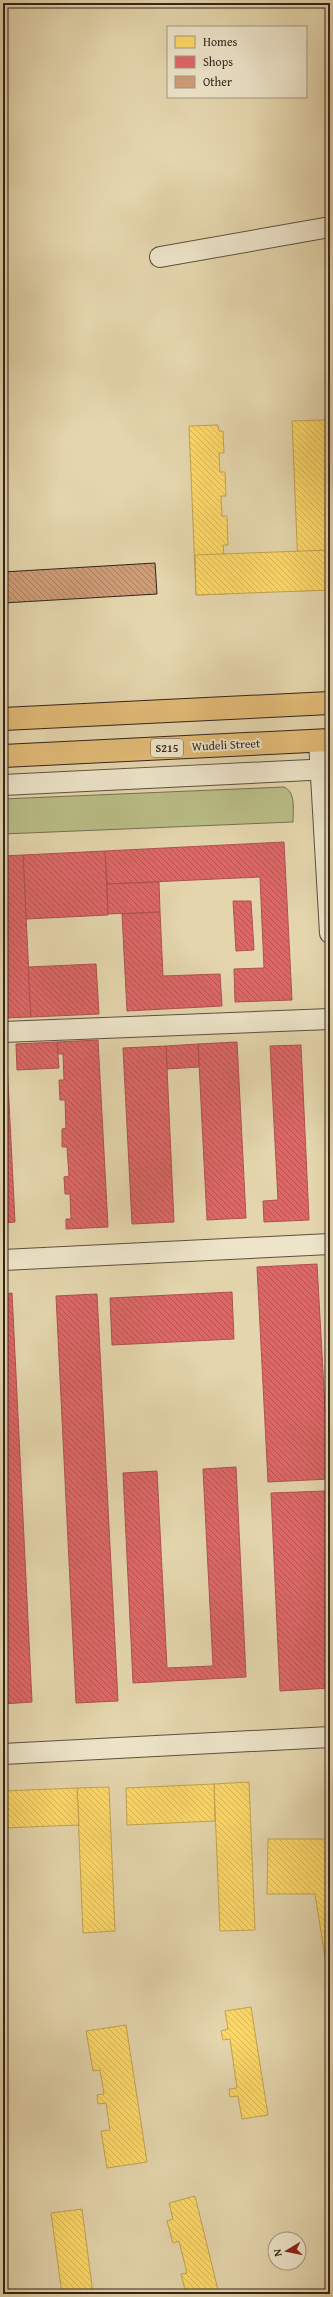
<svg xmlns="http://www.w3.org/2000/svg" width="333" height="2297" viewBox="0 0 333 2297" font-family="'Gentium Book Plus',serif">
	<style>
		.green { fill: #b9bc86; stroke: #767050 }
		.homes { fill: url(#homes-back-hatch); stroke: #c2a350 }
		.shops { fill: url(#shops-back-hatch); stroke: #ac5250 }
		.building { fill: url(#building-back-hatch); stroke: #32241b }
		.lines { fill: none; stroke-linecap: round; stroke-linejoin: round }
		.street-casing { stroke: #5e503f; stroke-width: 22 }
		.primary-casing { stroke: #32241b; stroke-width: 24 }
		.street { stroke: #ede4c9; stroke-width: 20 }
		.primary { stroke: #e2ba76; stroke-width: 22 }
		.labels { text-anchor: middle; stroke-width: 4; stroke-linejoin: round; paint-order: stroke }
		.shield { fill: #ede4c9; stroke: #6a5e4f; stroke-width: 1 }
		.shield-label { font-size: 11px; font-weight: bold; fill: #32241b }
		.street-label { font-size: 12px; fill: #32241b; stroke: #ede4c9 }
	</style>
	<defs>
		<pattern id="homes-back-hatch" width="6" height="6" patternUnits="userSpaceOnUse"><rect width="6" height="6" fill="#ffd966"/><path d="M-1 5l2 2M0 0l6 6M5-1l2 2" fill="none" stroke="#dbba58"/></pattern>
		<pattern id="shops-back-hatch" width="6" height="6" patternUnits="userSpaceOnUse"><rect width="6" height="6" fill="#e06666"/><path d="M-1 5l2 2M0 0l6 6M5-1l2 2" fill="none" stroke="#b65453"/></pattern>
		<pattern id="building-back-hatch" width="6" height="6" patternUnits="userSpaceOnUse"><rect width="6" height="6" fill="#cf9c76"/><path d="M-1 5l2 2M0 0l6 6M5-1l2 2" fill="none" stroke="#a97f60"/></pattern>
	</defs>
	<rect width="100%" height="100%" fill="#e4d5ac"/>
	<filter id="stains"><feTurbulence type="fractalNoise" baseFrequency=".005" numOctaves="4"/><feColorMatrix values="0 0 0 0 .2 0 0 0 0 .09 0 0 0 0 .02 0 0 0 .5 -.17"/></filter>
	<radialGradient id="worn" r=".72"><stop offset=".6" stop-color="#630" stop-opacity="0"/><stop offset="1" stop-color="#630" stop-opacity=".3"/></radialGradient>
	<!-- green -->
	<path class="green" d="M284,787c12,5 9,23 9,35l-290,12v-35z"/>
	<!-- homes -->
	<g class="homes">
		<path d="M326,420l4,96v74l-31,1 -7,-170z"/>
		<path d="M218,425l1,6h4l1,22h-5l1,19h5l1,24h-5l1,20h5l1,29h-5l1,9v12h5v17h-4l1,11 -30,1 -7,-169z"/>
		<path d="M330,550v40l-134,5 -1,-40z"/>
		<path d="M249,1782l6,148 -35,1 -6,-147z"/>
		<path d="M214,1784l1,37 -88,4 -1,-37z"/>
		<path d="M109,1787l6,144 -32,2 -6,-145z"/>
		<path d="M77,1788l2,37 -76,3v-37z"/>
		<path d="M268,1839h62v150l-15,-95h-48z"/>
		<path d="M251,2007l17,108 -26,4 -4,-23 -8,1 -1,-8 8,-1 -7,-49 -7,1 -2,-9 7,-2 -3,-18z"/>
		<path d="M126,2025l21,137 -40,6 -6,-37 9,-1 -4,-27 -8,1 -1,-9 7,-1 -4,-24 -7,1 -7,-40z"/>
		<path d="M3,2110l4,66h-4z"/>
		<path d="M195,2196l24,98h-33l-5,-20 6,-1 -8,-32 -6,2 -6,-22 6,-2 -4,-16z"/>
		<path d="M82,2209l11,85h-31l-11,-81z"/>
	</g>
	<!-- shops -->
	<g class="shops">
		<path d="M284,842l8,158 -57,2 -1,-33 30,-1 -4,-91 -153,7 -2,-33z"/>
		<path d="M105,851l3,64 -82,4 -3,-64z"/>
		<path d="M23,855l8,162 -28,1v-162z"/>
		<path d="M159,882l1,30 -52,2 -1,-30z"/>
		<path d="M233,901h18l3,49 -18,1z"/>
		<path d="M160,912l3,64 57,-2 2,32 -95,5 -5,-97z"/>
		<path d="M96,964l3,50 -68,3 -3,-50z"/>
		<path d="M98,1040l10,187 -42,2v-10h5l-1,-25h-5l-1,-17 5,-1 -2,-29h-5v-18l4,-1 -1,-28h-5l-1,-20h5l-1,-26h-5l-1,-12z"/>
		<path d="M3,1042h3l9,180 -12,1z"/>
		<path d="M57,1042l2,26 -42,2 -1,-26z"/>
		<path d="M237,1042l9,176 -39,2 -9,-176z"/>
		<path d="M198,1044l1,23 -32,2 -1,-23z"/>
		<path d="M301,1045l8,175 -45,2 -1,-21 15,-1 -8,-154z"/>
		<path d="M166,1046l8,176 -42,2 -9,-176z"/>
		<path d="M317,1264l12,215 -61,3 -11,-215z"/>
		<path d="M232,1292l2,47 -122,6 -2,-47z"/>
		<path d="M12,1293l20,409 -29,2v-410z"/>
		<path d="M97,1294l21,407 -42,2 -20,-407z"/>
		<path d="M236,1467l10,210 -113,6 -10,-210 34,-2 10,197 46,-2 -10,-197z"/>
		<path d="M325,1491l5,98v99l-50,3 -9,-198z"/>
	</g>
	<!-- building -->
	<path class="building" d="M155,563l2,31 -154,9v-31z"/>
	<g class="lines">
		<!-- street casing -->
		<g class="street-casing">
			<g id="street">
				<path d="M160,257l170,-30"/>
				<path d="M319,741l11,192"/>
				<path d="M3,785l327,-16"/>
				<path d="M3,1032l327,-13"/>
				<path d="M3,1260l327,-16"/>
				<path d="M3,1754l327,-17"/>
			</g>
		</g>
		<!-- primary casing -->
		<g class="primary-casing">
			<g id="primary">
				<path d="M3,719l327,-16"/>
				<path d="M3,756l327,-16"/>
			</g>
		</g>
		<!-- street -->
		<use href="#street" class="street"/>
		<!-- primary -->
		<use href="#primary" class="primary"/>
	</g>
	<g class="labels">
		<!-- shield labels -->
		<rect class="shield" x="151" y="739" width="32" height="18" rx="3"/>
		<g class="shield-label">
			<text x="167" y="752">S215</text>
		</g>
		<!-- street labels -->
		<g class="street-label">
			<text transform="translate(226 745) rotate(-3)" y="4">Wudeli Street</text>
		</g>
	</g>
	<!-- margin -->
	<rect width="333" height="2297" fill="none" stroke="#e4d5ac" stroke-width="16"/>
	<rect x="4" y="4" width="325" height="2289" fill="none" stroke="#32241b" stroke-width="2"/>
	<rect x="8" y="8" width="317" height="2281" fill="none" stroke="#32241b"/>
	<!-- legend -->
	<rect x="167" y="26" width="140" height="72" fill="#ede4c9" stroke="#a29783"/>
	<rect x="175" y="36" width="20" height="12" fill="#ffd966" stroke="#a29783"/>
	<text x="203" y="46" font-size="12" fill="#32241b">Homes</text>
	<rect x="175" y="56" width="20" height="12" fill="#e06666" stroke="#a29783"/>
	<text x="203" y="66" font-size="12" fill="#32241b">Shops</text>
	<rect x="175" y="76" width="20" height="12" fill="#cf9c76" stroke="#a29783"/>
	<text x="203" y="86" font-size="12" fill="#32241b">Other</text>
	<!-- north arrow -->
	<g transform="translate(287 2251) rotate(260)"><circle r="19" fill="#ede4c9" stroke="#a29783"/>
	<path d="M0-3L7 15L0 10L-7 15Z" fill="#8f2418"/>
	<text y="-6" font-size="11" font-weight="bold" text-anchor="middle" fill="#32241b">N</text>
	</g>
	<rect width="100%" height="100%" filter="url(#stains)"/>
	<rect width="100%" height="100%" fill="url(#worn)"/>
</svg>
